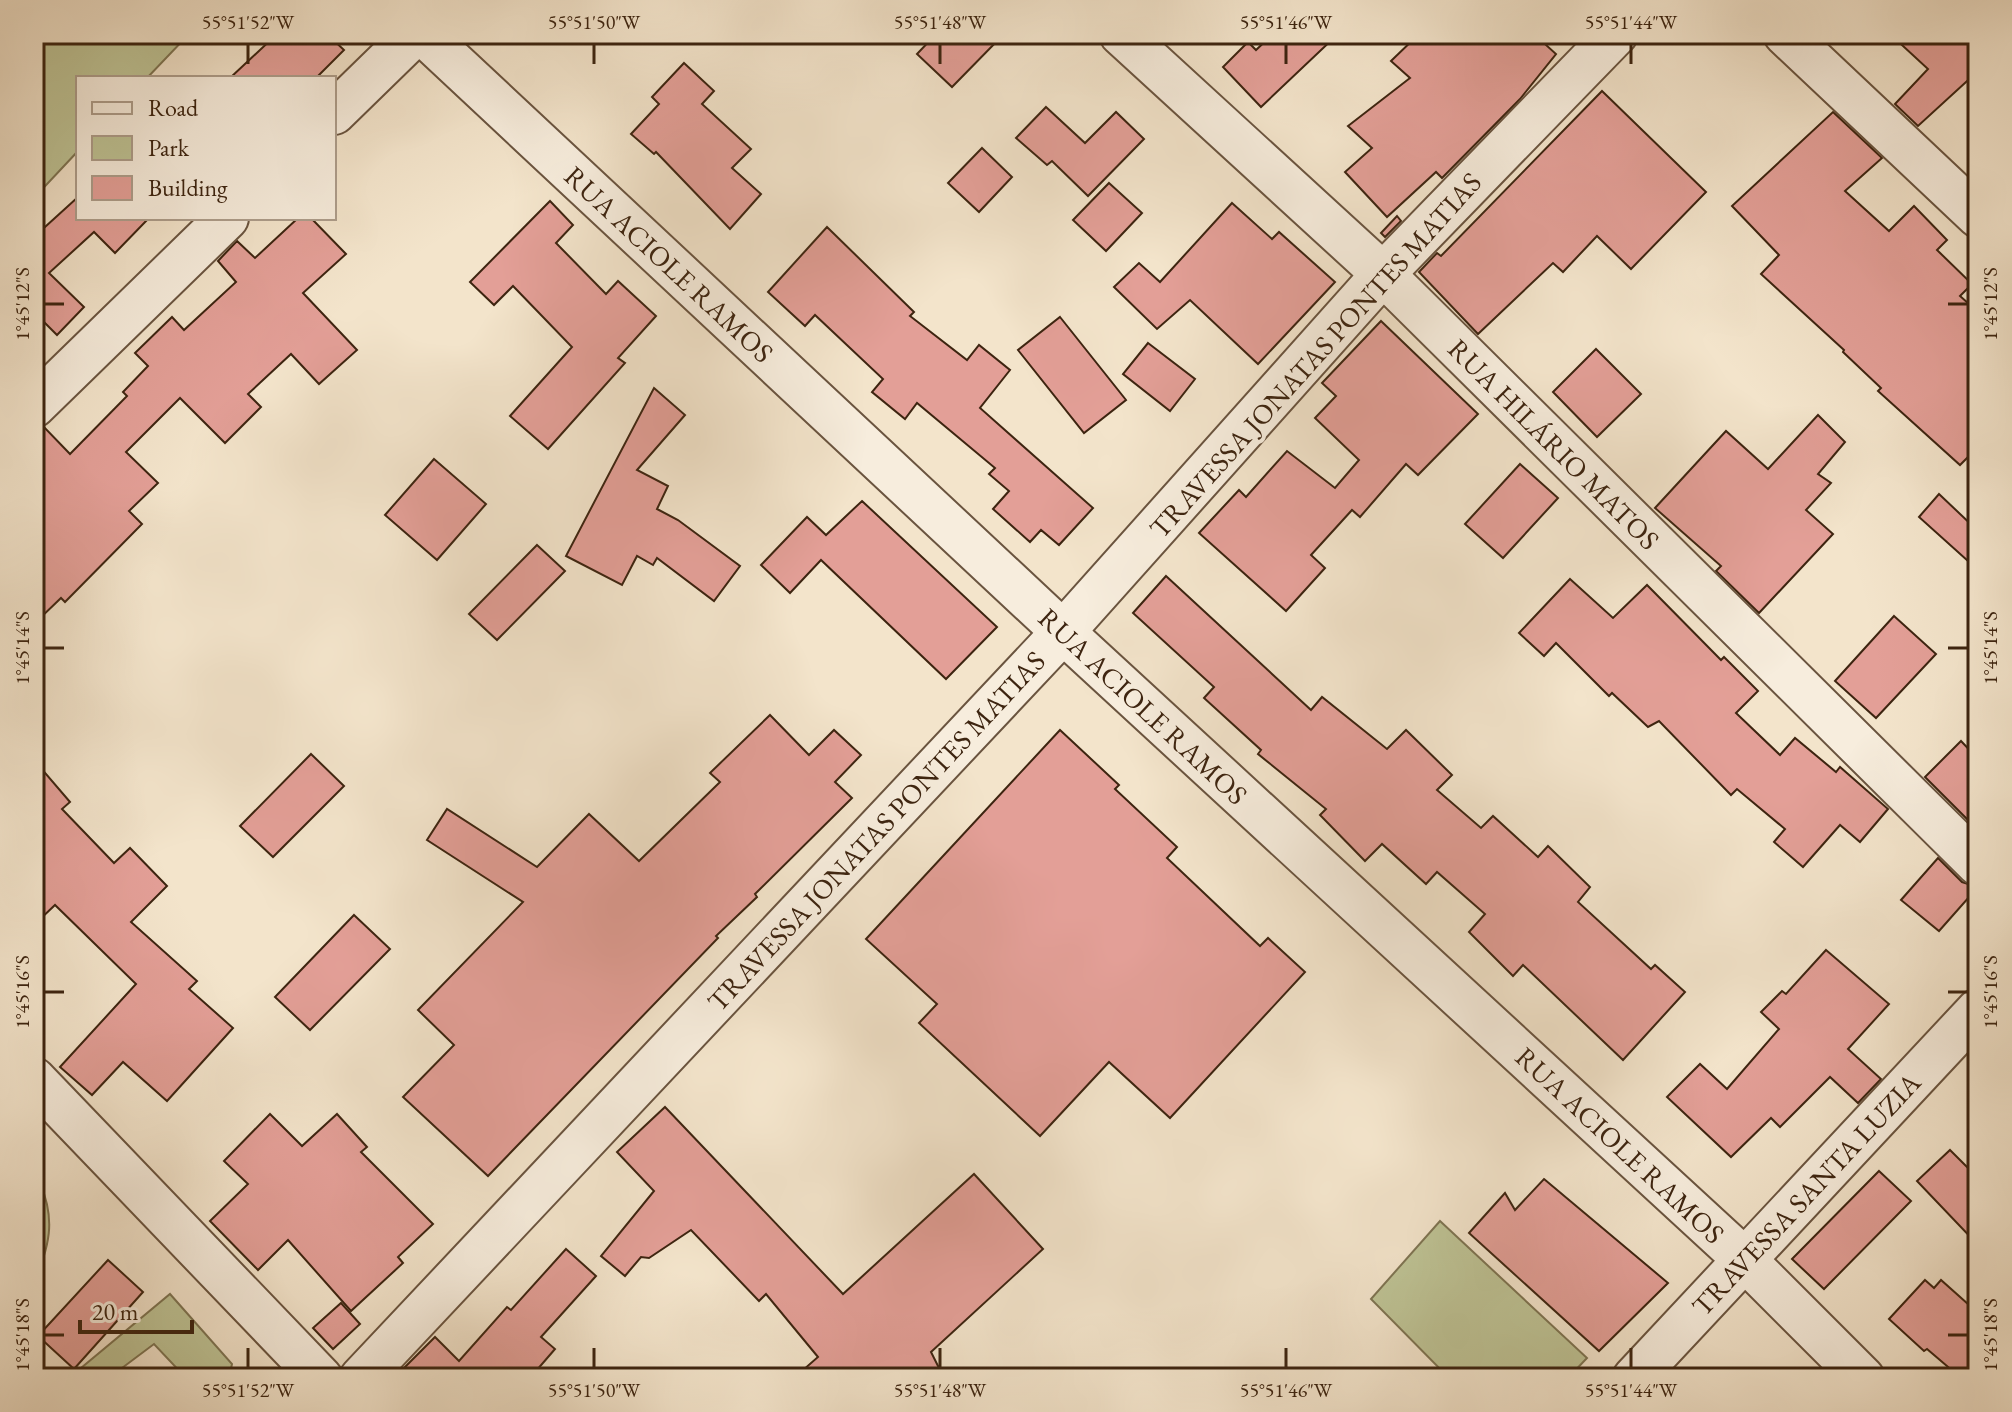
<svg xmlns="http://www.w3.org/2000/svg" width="2012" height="1412" viewBox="0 0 2012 1412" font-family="'EB Garamond',serif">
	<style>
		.green { fill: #bec395; stroke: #7e7452; stroke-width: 2 }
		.building { fill: #e39f97; stroke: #3d2410; stroke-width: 2 }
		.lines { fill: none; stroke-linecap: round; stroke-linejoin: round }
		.minor-casing { stroke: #6a543f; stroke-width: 46 }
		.minor { stroke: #f7eddd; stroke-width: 42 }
		.ticks { fill: none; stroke: #3d2410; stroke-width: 3 }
		.labels { text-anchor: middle; stroke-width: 8; stroke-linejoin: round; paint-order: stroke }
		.street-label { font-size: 28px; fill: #3d2410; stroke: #f7eddd }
		.neatline { fill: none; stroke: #3d2410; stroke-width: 3 }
		.ticks-label { font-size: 20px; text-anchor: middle; fill: #3d2410 }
	</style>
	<rect width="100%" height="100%" fill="#f3e4cb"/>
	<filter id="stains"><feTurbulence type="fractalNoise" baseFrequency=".0025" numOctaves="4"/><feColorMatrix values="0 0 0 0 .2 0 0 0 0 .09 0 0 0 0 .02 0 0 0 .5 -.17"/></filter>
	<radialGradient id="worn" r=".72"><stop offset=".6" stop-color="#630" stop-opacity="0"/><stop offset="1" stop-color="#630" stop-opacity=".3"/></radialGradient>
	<!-- green -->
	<g class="green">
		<path d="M34,34h30l5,5 8,-5h112l-42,44h-69v73l-44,47z"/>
		<path d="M40,1183c17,40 8,63 -6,102v-99z"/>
		<path d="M1440,1221l147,137 -19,20h-119l-78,-79z"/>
		<path d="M170,1294l62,70 -3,14h-12l-3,-3 -3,3h-25l-32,-34 -32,24 -1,10h-52z"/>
	</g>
	<!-- building -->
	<g class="building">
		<path d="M277,34h50l17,16 -28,28h-86z"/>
		<path d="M936,34h68l-52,53 -35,-33z"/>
		<path d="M1273,34h65l-77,73 -38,-40 25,-25 8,8z"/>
		<path d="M1419,34h115l22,20 -36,45 -78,79 -6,-6 -49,45 -42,-45 27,-24 -24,-22 62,-48 -19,-17z"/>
		<path d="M1890,34h88v37l-60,55 -23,-22 33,-35z"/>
		<path d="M684,63l30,28 -12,13 49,45 -19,19 29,26 -31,35 -74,-77 -2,2 -23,-20 28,-30 -7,-7z"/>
		<path d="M1602,91l104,101 -75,77 -34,-33 -34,36 -10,-9 -75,71 -59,-62 18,-19 4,3z"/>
		<path d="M1046,107l39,36 31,-31 28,27 -56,57 -36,-35 -5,4 -31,-27z"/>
		<path d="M1833,112l49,46 -37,33 44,40 25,-25 33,34 -10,10 35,34 -12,12 18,16v135l-18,18 -82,-74 3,-3 -38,-36 1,-2 -83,-76 18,-19 -47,-49z"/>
		<path d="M982,148l30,29 -33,35 -31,-29z"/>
		<path d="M1109,183l33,30 -36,38 -33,-31z"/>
		<path d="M78,197v21h71l-34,35 -21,-21 -45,41 35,34 -27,28 -23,-23v-75z"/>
		<path d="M550,201l23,24 -17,18 50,51 12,-13 38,35 -38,42 7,5 -77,86 -38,-33 62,-69 -59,-61 -19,19 -24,-23z"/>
		<path d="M1232,203l40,36 7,-7 56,50 -77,82 -68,-64 -33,29 -43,-42 25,-24 21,19z"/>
		<path d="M1397,216l4,5 -16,16 -4,-4z"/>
		<path d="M298,218h13l35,36 -43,39 54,57 -38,34 -28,-30 -43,40 13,13 -36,36 -45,-45 -54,54 32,31 -29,28 13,13 -77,78 -4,-4 -27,26v-195l10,-2 26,27 57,-58 -4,-4 25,-26 -13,-13 37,-36 12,13 52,-48 -18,-21 19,-20 18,17z"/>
		<path d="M827,227l87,85 -4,4 57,44 12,-15 31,25 -30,38 113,100 -34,37 -18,-15 -11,12 -37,-33 16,-18 -20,-17 6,-6 -78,-65 -12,16 -33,-27 11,-13 -68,-64 -10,11 -37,-34z"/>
		<path d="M1060,317l66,83 -42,33 -66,-83z"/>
		<path d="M1381,321l97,93 -60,61 -12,-11 -46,53 -8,-7 -41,45 14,13 -39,43 -87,-78 40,-43 7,7 41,-46 48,37 24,-28 -44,-42 21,-22 -14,-13z"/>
		<path d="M1148,343l47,36 -25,32 -47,-37z"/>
		<path d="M1596,349l45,45 -44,43 -44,-45z"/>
		<path d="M654,388l31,27 -48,55 31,16 -11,23 21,11 62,46 -26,35 -57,-43 -4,7 -16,-9 -15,29 -56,-29z"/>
		<path d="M1818,415l27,27 -27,32 13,9 -25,27 27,24 -74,79 -43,-42 5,-5 -66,-58 71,-77 42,38z"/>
		<path d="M434,459l52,45 -49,56 -52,-45z"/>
		<path d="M1520,464l38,34 -55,60 -38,-34z"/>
		<path d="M1939,494l39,37v39l-59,-53z"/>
		<path d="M862,501l135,126 -51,52 -125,-119 -31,33 -29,-28 46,-48 19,18z"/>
		<path d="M537,545l28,26 -68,69 -28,-26z"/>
		<path d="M1166,576l145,134 11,-13 65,52 19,-19 46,45 -15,15 44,38 12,-12 45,41 10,-11 42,41 -12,15 73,67 4,-4 30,27 -62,68 -100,-95 -10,11 -44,-44 16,-18 -48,-42 -11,12 -44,-40 -17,17 -45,-46 6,-6 -68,-55 3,-4 -57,-52 10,-11 -81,-74z"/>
		<path d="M1570,579l43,39 34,-33 74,75 3,-3 34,34 -22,22 44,42 15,-17 41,34 4,-5 48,42 -28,33 -20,-17 -37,42 -29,-25 11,-13 -48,-40 -6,6 -72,-74 -11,6 -36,-34 -3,3 -53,-53 -12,13 -25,-23z"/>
		<path d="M1894,616l42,38 -60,64 -41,-37z"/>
		<path d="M770,715l39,40 25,-25 27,25 -26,27 17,16 -97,96 2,3 -41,39 2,2 -230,238 -85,-79 51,-52 -36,-35 105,-108 -96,-62 20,-31 90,58 52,-53 50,47 81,-79 -10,-9z"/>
		<path d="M1060,730l59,55 -4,4 62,58 -10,11 93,88 8,-8 37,34 -135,146 -61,-56 -69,74 -121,-113 18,-19 -71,-65z"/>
		<path d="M1961,741l17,18v71l-53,-53z"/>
		<path d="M311,754l33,32 -71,71 -33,-31z"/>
		<path d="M34,760l36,42 -8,7 52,54 16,-15 37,38 -36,36 66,59 -8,8 44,39 -66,73 -44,-39 -31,33 -32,-28 76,-83 -81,-79 -21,20z"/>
		<path d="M1938,858l24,24 16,5 -39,44 -38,-31z"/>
		<path d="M354,915l36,34 -80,81 -35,-33z"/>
		<path d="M1826,950l63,54 -41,45 33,30 -23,24 -28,-26 -50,50 -9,-9 -40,39 -64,-60 33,-33 27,25 52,-60 -18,-17 21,-21 4,3z"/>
		<path d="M665,1107l178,187 131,-120 69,75 -112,103 13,26h-150l24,-21 -52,-63 -7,7 -68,-71 -42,28 -8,-1 -16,19 -24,-20 53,-65 -37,-39z"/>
		<path d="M270,1114l32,32 35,-32 30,33 -6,5 72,72 -35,33 5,6 -52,48 -63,-71 -30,30 -48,-49 38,-37 -24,-23z"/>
		<path d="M1950,1150l28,28v67l-61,-64z"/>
		<path d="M1879,1171l32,30 -87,88 -32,-30z"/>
		<path d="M1544,1179l124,104 -69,68 -130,-118 36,-40 10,17z"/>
		<path d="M566,1249l30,27 -55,61 14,12 -25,29h-136l41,-41 24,24 48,-54 4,3z"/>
		<path d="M108,1260l35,32 -69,77 -36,-33z"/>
		<path d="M1925,1280l9,8 7,-8 37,33v65h-17l-34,-29 -3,2 -35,-32z"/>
		<path d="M341,1303l19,21 -27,25 -20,-21z"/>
	</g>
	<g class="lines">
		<!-- minor casing -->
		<g class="minor-casing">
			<g id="minor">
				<path d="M423,34l640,598 681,627 119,119"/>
				<path d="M1121,34l262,240 595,590"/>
				<path d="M1785,34l193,182"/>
				<path d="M334,113l81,-79"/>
				<path d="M34,406l193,-188"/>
				<path d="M34,1079l287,299"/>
				<path d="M361,1378l702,-746 320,-358 233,-240"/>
				<path d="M1634,1378l344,-368"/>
			</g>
		</g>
		<!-- minor -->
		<use href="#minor" class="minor"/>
	</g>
	<!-- ticks -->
	<path class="ticks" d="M248,44v20M594,44v20M940,44v20M1286,44v20M1631,44v20M44,304h20M1948,304h20M44,648h20M1948,648h20M44,992h20M1948,992h20M44,1335h20M1948,1335h20M248,1348v20M594,1348v20M940,1348v20M1286,1348v20M1631,1348v20"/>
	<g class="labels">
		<!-- street labels -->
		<g class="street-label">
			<text transform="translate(669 264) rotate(43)" y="10">RUA ACIOLE RAMOS</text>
			<text transform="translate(1315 355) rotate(-48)" y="10">TRAVESSA JONATAS PONTES MATIAS</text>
			<text transform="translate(1554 444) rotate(45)" y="10">RUA HILÁRIO MATOS</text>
			<text transform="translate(1143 706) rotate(43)" y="10">RUA ACIOLE RAMOS</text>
			<text transform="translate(876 831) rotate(-47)" y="10">TRAVESSA JONATAS PONTES MATIAS</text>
			<text transform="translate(1620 1145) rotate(43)" y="10">RUA ACIOLE RAMOS</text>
			<text transform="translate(1806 1194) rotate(-47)" y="10">TRAVESSA SANTA LUZIA</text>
		</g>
	</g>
	<!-- margin -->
	<rect width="2012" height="1412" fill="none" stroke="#f3e4cb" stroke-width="88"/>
	<!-- legend -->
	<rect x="76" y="76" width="260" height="144" fill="#f7eddd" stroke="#ad9d8b" stroke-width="2"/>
	<rect x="92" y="102" width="40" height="12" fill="#f7eddd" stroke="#ad9d8b" stroke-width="2"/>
	<text x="148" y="116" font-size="24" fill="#3d2410">Road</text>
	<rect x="92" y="136" width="40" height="24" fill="#bec395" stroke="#ad9d8b" stroke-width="2"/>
	<text x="148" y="156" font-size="24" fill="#3d2410">Park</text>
	<rect x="92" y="176" width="40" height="24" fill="#e39f97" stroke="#ad9d8b" stroke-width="2"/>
	<text x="148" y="196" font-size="24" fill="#3d2410">Building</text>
	<!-- scale -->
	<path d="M80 1320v12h112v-12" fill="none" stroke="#3d2410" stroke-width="4"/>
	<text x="92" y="1320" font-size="24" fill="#3d2410" stroke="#f7eddd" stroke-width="6" paint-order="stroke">20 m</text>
	<rect x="44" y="44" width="1924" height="1324" class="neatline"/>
	<g class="ticks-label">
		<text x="248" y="29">55°51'52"W</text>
		<text x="594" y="29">55°51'50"W</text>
		<text x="940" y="29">55°51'48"W</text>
		<text x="1286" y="29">55°51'46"W</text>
		<text x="1631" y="29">55°51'44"W</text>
		<text transform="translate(22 304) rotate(-90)" y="7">1°45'12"S</text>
		<text transform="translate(1990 304) rotate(-90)" y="7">1°45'12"S</text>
		<text transform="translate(22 648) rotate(-90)" y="7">1°45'14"S</text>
		<text transform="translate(1990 648) rotate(-90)" y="7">1°45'14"S</text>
		<text transform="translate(22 992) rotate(-90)" y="7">1°45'16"S</text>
		<text transform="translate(1990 992) rotate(-90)" y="7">1°45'16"S</text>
		<text transform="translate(22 1335) rotate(-90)" y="7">1°45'18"S</text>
		<text transform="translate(1990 1335) rotate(-90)" y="7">1°45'18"S</text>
		<text x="248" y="1397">55°51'52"W</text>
		<text x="594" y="1397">55°51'50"W</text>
		<text x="940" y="1397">55°51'48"W</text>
		<text x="1286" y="1397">55°51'46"W</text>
		<text x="1631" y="1397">55°51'44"W</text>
	</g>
	<rect width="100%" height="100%" filter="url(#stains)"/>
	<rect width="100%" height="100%" fill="url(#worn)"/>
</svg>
